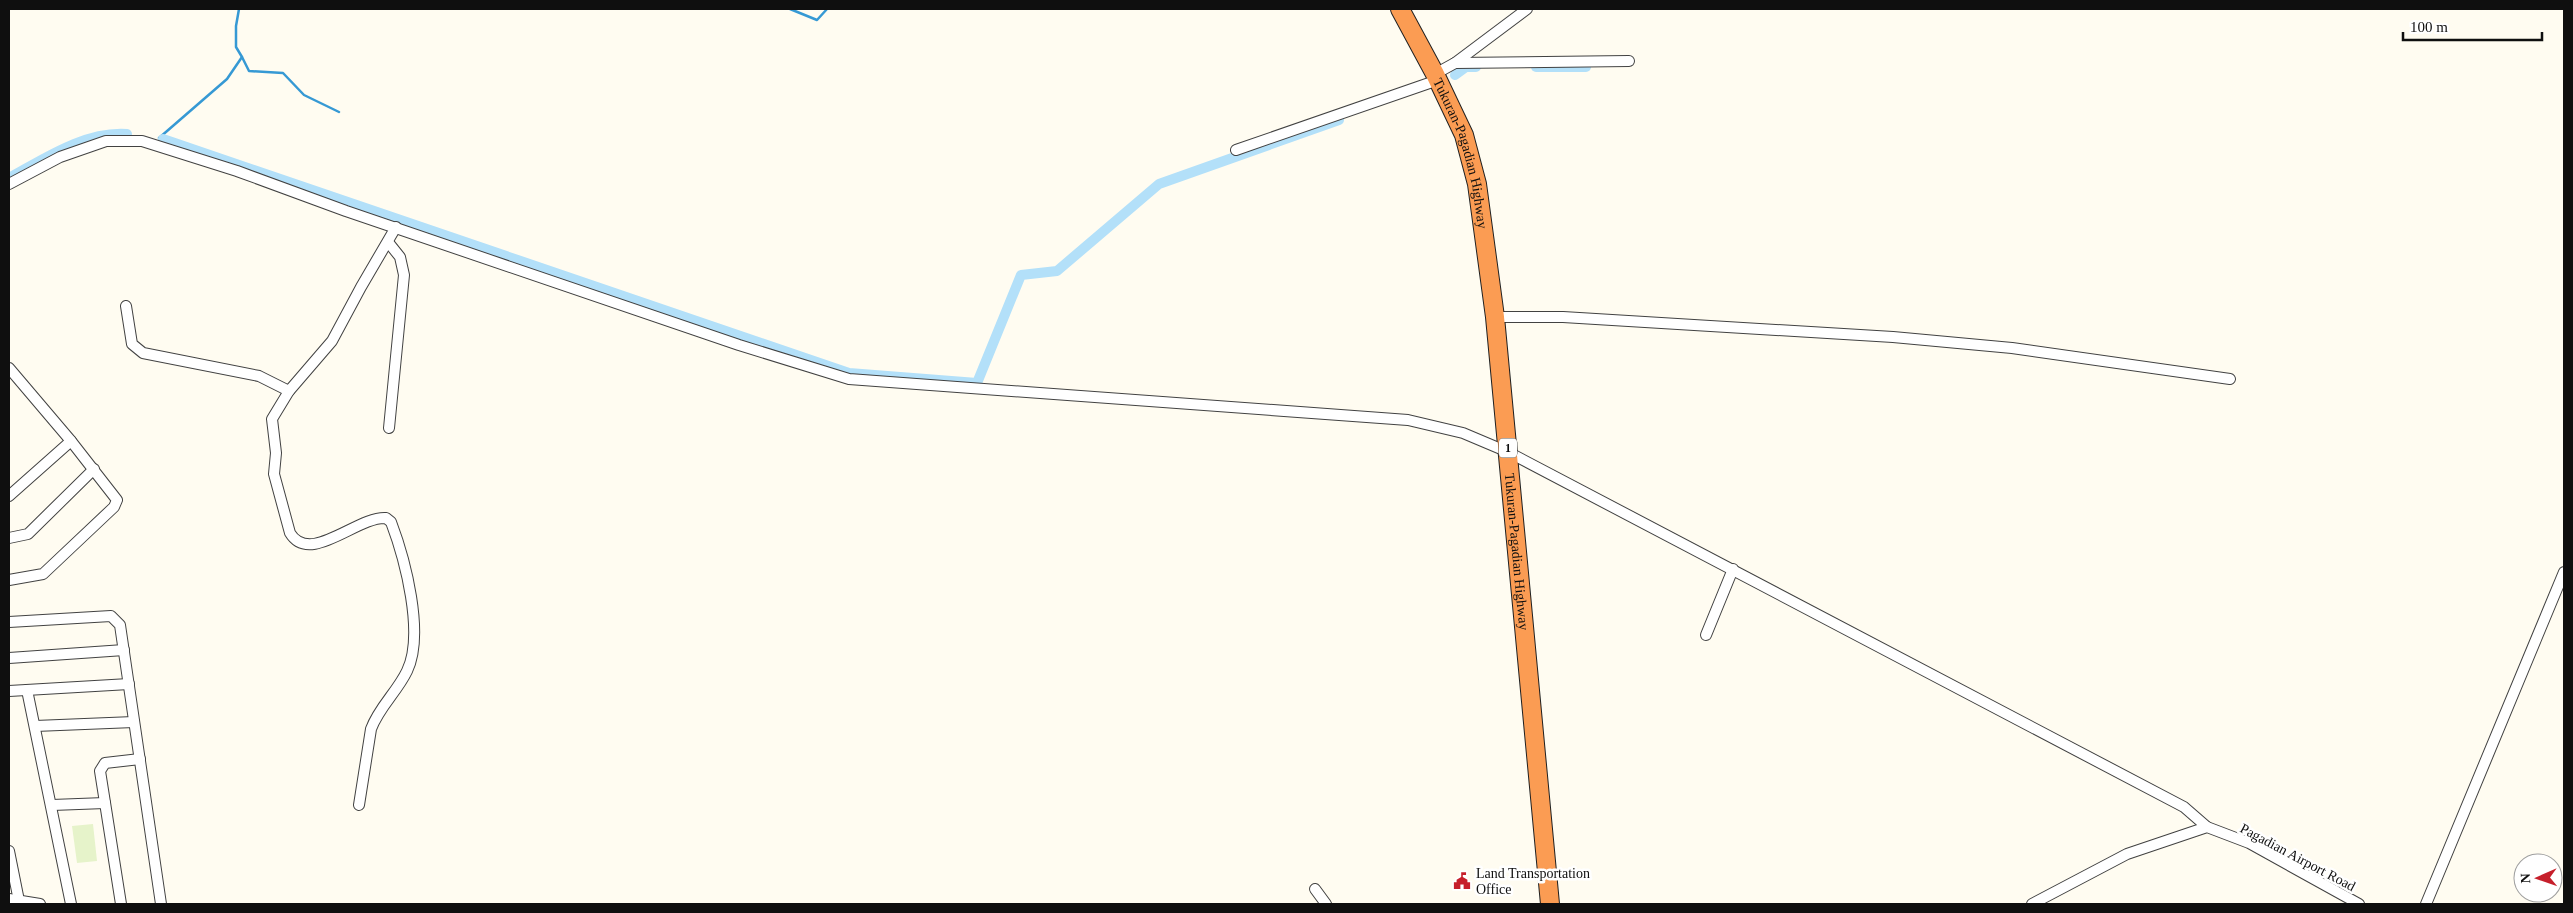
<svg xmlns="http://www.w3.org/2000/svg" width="2573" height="913" viewBox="0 0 2573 913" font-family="'Times New Roman',serif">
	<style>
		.pitch { fill: #e6f3ca }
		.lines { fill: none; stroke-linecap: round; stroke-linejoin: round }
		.stream { stroke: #3699d4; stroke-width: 2.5 }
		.canal { stroke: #b3e0f9; stroke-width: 10 }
		.street-casing { stroke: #424242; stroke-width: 12 }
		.highway-casing { stroke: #202020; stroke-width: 20 }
		.street { stroke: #fff; stroke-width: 10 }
		.highway { stroke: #fb9c53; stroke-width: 18 }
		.labels { text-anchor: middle; stroke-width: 5; stroke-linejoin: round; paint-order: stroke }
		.shield { fill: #fff; stroke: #575757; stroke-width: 1 }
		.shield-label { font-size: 12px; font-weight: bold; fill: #0f0f0f }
		.street-label { font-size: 14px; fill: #0f0f0f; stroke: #fff }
		.poi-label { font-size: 14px; fill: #0f0f0f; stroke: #fff; text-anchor: start }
	</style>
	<rect width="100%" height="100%" fill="#fffcf1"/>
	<!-- pitch -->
	<path class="pitch" d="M93,824l4,37 -20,2 -5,-37z"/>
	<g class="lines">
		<!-- stream -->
		<g class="stream">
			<path d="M239,9l-3,17v21l6,10"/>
			<path d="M790,9l27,11 10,-11"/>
			<path d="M159,138l68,-59 15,-22 7,14 34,2 21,22 35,17"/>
		</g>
		<!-- canal -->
		<g class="canal">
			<path d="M1536,67h50"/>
			<path d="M1455,75l11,-8h10"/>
			<path d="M163,139l686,234 128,10 44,-108 36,-4 102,-87 180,-64"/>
			<path d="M9,178c35,-19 76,-47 118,-44"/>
		</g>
		<!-- street casing -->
		<g class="street-casing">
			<g id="street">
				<path d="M1455,63l174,-2"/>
				<path d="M1435,74l20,-11 72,-54"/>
				<path d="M1236,150l202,-70"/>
				<path d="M9,184l51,-27 46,-16h36l95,30 109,40 393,134 110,34 559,41 55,13 45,19 676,355 23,20"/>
				<path d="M388,242l12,15 4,18 -15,153"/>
				<path d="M126,306l6,38 11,9 116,23 30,15"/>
				<path d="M1495,317h68l330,20 119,11 218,31"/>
				<path d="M9,368l62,73 46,59 -3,7 -71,67 -34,6"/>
				<path d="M9,496l62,-55"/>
				<path d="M9,538l19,-4 66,-65"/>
				<path d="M9,622l102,-6 9,9 41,279"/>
				<path d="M1706,635l27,-66"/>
				<path d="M9,658l115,-8"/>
				<path d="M27,690l44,214"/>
				<path d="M9,691l120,-7"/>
				<path d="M35,726l99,-4"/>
				<path d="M52,805l53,-2"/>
				<path d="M359,805l12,-76c8,-22 26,-37 36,-58 18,-37 -2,-112 -16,-149l-5,-4c-29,-2 -76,48 -96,15l-16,-59 2,-21 -4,-34 17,-28 43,-50 29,-54 35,-60"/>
				<path d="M9,851l10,50"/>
				<path d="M1315,889l11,15"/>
				<path d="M9,899l31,5"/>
				<path d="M121,904l-21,-133 5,-8 35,-4"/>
				<path d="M2032,904l95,-50 80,-27 42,16 110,61"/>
				<path d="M2426,904l138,-332"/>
			</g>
		</g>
		<!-- highway casing -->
		<g class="highway-casing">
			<g id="highway">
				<path id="s1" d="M1400,9l35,65 29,61 13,49 18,133 55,587"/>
			</g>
		</g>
		<!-- street -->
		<use href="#street" class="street"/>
		<!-- highway -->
		<use href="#highway" class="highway"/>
	</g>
	<!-- icons -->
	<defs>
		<g id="civic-bare" transform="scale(1.35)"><path d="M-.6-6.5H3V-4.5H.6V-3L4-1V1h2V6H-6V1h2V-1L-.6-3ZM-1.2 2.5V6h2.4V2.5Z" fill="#c61f2b" stroke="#fff" stroke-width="2.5" paint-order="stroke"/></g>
	</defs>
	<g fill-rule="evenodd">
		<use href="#civic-bare" x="1462" y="881"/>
	</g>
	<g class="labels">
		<!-- shield labels -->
		<rect class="shield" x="1499" y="438.5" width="18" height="19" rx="4"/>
		<g class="shield-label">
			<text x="1508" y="452">1</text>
		</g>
		<!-- street labels -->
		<g class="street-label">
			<text dy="5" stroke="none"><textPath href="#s1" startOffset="158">Tukuran-Pagadian Highway</textPath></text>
			<text dy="5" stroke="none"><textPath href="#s1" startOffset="562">Tukuran-Pagadian Highway</textPath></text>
			<text transform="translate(2298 857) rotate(28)" y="5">Pagadian Airport Road</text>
		</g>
		<!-- poi labels -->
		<g class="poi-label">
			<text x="1476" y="878">Land Transportation<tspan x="1476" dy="16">Office</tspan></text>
		</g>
	</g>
	<!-- border -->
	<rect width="2573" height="913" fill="none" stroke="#0f0f0f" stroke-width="20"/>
	<!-- north arrow -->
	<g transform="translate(2538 878) rotate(268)"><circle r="24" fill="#ffffff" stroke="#9f9f9f"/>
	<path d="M0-4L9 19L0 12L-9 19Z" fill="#c61f2b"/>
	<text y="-8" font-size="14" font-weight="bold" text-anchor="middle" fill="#0f0f0f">N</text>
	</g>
	<!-- scale -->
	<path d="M2403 32v8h139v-8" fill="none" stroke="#0f0f0f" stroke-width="2.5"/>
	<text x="2410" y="32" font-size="15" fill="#0f0f0f" stroke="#ffffff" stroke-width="4" paint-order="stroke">100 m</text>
</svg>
